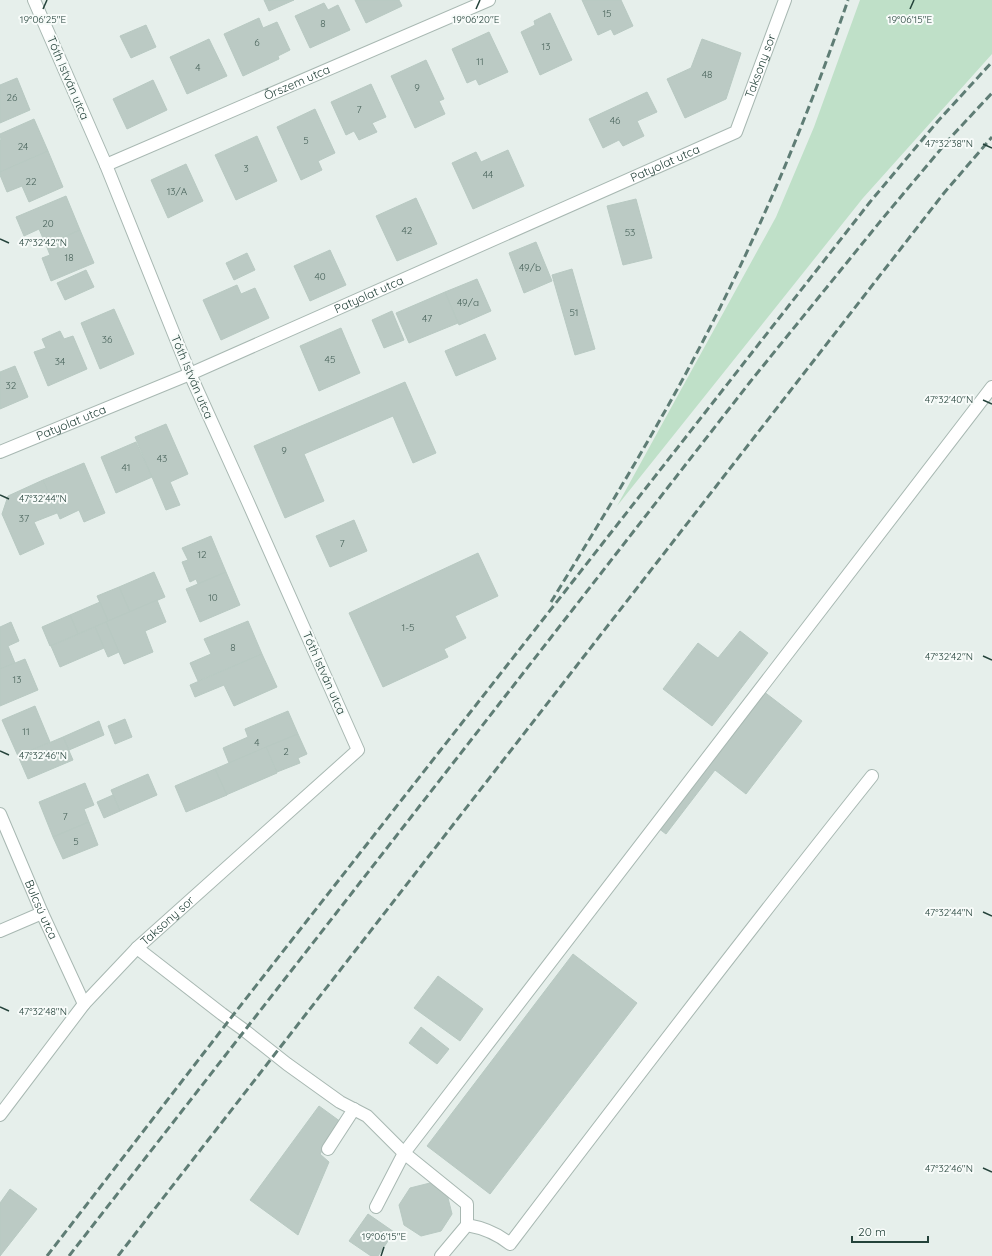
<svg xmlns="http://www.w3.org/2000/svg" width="992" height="1256" viewBox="0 0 992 1256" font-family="Quicksand,sans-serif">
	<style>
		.green { fill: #bfe0c8 }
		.building { fill: #bbcac4; stroke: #b8c9c2 }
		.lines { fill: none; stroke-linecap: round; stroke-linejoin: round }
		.minor-casing { stroke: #a8b8b2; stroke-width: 14 }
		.minor { stroke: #fff; stroke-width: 12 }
		.rail { stroke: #5f7d75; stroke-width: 3; stroke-dasharray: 8 4; stroke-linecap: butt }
		.ticks { fill: none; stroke: #24423a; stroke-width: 1.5 }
		.labels { text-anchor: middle; stroke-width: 4; stroke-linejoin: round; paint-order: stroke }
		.number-label { font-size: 10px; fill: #4a645c }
		.street-label { font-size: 12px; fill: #24423a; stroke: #f7fbf9 }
		.ticks-label { font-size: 10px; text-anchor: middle; fill: #24423a; stroke: #f7fbf9; stroke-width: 4; stroke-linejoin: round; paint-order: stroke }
	</style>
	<rect width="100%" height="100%" fill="#e6efeb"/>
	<!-- green -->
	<path class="green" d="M860,0h132v54l-129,144 -246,308 159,-289 38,-90z"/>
	<!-- building -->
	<g class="building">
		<path d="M264,0h30l-25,11z"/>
		<path d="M355,0h44l3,6 -36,17z"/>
		<path d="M582,0h39l12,26 -19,9 -3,-6 -13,6z"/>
		<path d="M324,3l4,7 10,-5 12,25 -40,18 -15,-32z"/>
		<path d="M550,13l22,47 -32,15 -19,-43 14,-7 -1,-4z"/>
		<path d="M259,18l4,10 14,-6 13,28 -12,6 1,3 -36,17 -19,-42z"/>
		<path d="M146,25l10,22 -25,11 -11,-22z"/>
		<path d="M489,32l19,40 -29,13 -3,-6 -9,4 -15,-34z"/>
		<path d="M209,39l18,37 -40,18 -17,-37z"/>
		<path d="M702,39l39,14 -15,46 -41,19 -18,-39 24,-11z"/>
		<path d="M426,60l18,39 -5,2 6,13 -30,14 -24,-52z"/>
		<path d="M17,78l13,32 -30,13v-38z"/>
		<path d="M153,80l14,30 -40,19 -14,-30z"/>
		<path d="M371,84l15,33 -14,6 5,9 -18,8 -5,-9 -8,4 -15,-33z"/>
		<path d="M647,92l10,20 -20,9 7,15 -21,10 -4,-6 -16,8 -14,-29z"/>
		<path d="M315,109l20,44 -17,8 4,9 -21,10 -24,-53z"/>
		<path d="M34,119l14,32 -48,21v-32h1l-1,-6z"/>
		<path d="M257,136l20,45 -41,19 -21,-45z"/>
		<path d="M508,150l16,36 -51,23 -21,-46 24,-11 5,10z"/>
		<path d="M48,151l15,36 -34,15 -7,-16 -15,6 -7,-17v-3z"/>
		<path d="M186,164l17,37 -35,17 -17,-38z"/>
		<path d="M66,196l14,34 -34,15 -7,-16 -15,7 -8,-19z"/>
		<path d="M416,198l21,46 -40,17 -21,-45z"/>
		<path d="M636,199l16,59 -29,7 -16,-59z"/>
		<path d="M80,230l14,33 -43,18 -9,-23 8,-3 -4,-10z"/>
		<path d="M536,242l16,39 -28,12 -15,-40z"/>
		<path d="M330,250l16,35 -36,16 -16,-35z"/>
		<path d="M247,253l8,17 -21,10 -8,-17z"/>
		<path d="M572,269l23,80 -20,6 -23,-80z"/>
		<path d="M86,270l8,17 -29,13 -8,-17z"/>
		<path d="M477,279l14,32 -32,14 -14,-33z"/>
		<path d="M237,285l4,9 14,-6 14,30 -48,22 -18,-40z"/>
		<path d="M445,292l13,31 -49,20 -13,-30z"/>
		<path d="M114,309l20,45 -34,15 -19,-46z"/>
		<path d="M392,311l12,29 -20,8 -12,-28z"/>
		<path d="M341,328l19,45 -41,18 -19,-45z"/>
		<path d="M60,331l4,8 9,-3 14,33 -39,17 -14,-34 12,-4 -4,-9z"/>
		<path d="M485,334l11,25 -40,17 -11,-25z"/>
		<path d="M15,366l13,31 -28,12v-37z"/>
		<path d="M405,382l31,71 -23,10 -20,-47 -89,38 20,47 -39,17 -31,-72z"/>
		<path d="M166,424l22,50 -18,8 10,23 -14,5 -31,-73z"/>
		<path d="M136,442l16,35 -36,16 -15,-36z"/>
		<path d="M84,463l21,50 -21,9 -5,-12 -19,9 -17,-39z"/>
		<path d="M43,480l14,33 -23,9 10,22 -24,11 -18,-41 6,-18z"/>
		<path d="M354,520l13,31 -37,16 -14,-31z"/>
		<path d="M211,536l15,36 -28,12 -2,-5 -6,3 -8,-20 6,-2 -6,-12z"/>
		<path d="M478,553l20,43 -43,20 11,22 -22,11 4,8 -65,30 -34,-74z"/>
		<path d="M154,572l11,25 -35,15 -11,-25z"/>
		<path d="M226,572l14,33 -40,17 -14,-33z"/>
		<path d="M119,587l11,25 -22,9 -11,-25z"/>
		<path d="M157,600l9,22 -21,9 8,21 -29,12 -18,-42z"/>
		<path d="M100,602l8,19 -30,13 -8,-19z"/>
		<path d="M70,615l8,19 -28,12 -8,-19z"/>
		<path d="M248,621l14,33 -64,27 -8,-18 21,-9 -7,-15z"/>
		<path d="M11,622l8,19 -11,5 7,17 -15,6v-42z"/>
		<path d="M106,622l13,30 -11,5 -13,-30z"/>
		<path d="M95,627l9,21 -44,19 -9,-21z"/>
		<path d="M740,631l28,22 -56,73 -49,-37 35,-46 20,15z"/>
		<path d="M262,654l15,33 -43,19 -10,-21 -29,12 -5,-12z"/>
		<path d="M25,659l13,31 -38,16v-37z"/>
		<path d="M763,691l39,30 -56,73 -31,-24 -49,64 -8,-6z"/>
		<path d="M35,706l15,36 -32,14 -16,-36z"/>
		<path d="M288,711l10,23 -69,29 -6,-15 25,-11 -3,-8z"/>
		<path d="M125,719l7,18 -17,7 -7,-18z"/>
		<path d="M99,721l5,14 -35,15 -6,-13z"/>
		<path d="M298,734l9,20 -9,4 2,5 -23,9 -11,-25z"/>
		<path d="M63,737l10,23 -45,19 -10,-23z"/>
		<path d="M266,747l11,26 -51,22 -11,-26z"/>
		<path d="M215,769l12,26 -41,17 -11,-26z"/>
		<path d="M148,774l9,21 -37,16 -9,-21z"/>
		<path d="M85,783l9,22 -10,4 5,13 -36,15 -14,-35z"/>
		<path d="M113,795l7,16 -16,7 -7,-16z"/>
		<path d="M89,822l9,23 -35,14 -10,-22z"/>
		<path d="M573,954l64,49 -147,191 -63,-48z"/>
		<path d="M438,976l45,33 -23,32 -46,-33z"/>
		<path d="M421,1027l28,22 -12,15 -28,-21z"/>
		<path d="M319,1106l22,16 -21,32 9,8 -31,73 -48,-35z"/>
		<path d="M430,1183l17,11 5,20 -11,17 -20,5 -17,-11 -5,-20 11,-17z"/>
		<path d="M10,1189l27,20 -37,47v-53z"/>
		<path d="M368,1214l26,18 -16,24h-7l-22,-15z"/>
	</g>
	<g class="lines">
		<!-- minor casing -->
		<g class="minor-casing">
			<g id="minor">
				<path id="s1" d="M106,165l383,-165"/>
				<path id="s2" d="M0,452l190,-78 546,-242 49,-132"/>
				<path id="s3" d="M0,814l42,99 42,91"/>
				<path d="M0,931l42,-18"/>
				<path d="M137,948l85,66 22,16 43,34 53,38 27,14 37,37 -28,54"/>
				<path id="s4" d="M0,1115l84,-111 53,-56 221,-198 -111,-250 -57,-126 -84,-209 -72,-165"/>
				<path d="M328,1149l26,-40"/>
				<path d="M467,1225v-21l-63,-51 588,-766"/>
				<path d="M441,1256l26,-31c17,3 30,8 43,19 119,-157 239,-314 362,-468"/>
			</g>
		</g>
		<!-- minor -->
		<use href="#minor" class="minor"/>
		<!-- rail -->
		<g class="rail">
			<path d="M551,602c46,-75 92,-150 134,-227 65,-120 119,-246 163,-375"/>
			<path d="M47,1256l183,-237 640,-817 68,-81 54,-59"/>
			<path d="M69,1256l681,-874 133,-164 68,-81 41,-44"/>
			<path d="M118,1256l826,-1063 48,-56"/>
		</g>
	</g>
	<!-- ticks -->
	<path class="ticks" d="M43,9l4,-9M476,9l4,-9M910,9l4,-9M983,144l9,4M0,239l9,4M983,400l9,4M0,495l9,4M983,656l9,4M0,751l9,4M983,912l9,4M0,1007l9,4M983,1168l9,4M381,1256l3,-9"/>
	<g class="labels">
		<!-- number labels -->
		<g class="number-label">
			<text x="607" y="17">15</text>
			<text x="323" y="27">8</text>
			<text x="257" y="46">6</text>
			<text x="546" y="50">13</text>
			<text x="480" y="65">11</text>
			<text x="198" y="71">4</text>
			<text x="707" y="78">48</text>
			<text x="417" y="91">9</text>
			<text x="12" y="101">26</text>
			<text x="359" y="113">7</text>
			<text x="615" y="124">46</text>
			<text x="306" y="144">5</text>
			<text x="23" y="150">24</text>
			<text x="246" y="172">3</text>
			<text x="488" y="178">44</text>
			<text x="31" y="185">22</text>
			<text x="177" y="195">13/A</text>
			<text x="48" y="227">20</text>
			<text x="407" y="234">42</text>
			<text x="630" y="236">53</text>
			<text x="69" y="261">18</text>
			<text x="530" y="271">49/b</text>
			<text x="320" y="280">40</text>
			<text x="468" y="306">49/a</text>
			<text x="574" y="316">51</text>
			<text x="427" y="322">47</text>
			<text x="107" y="343">36</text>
			<text x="330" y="363">45</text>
			<text x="60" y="365">34</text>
			<text x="11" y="389">32</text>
			<text x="284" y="454">9</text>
			<text x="162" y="462">43</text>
			<text x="126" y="471">41</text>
			<text x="24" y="522">37</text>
			<text x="342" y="547">7</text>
			<text x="202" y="558">12</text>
			<text x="213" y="601">10</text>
			<text x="408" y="631">1-5</text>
			<text x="233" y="651">8</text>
			<text x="17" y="683">13</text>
			<text x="26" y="735">11</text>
			<text x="257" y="746">4</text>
			<text x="286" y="755">2</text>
			<text x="65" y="820">7</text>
			<text x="76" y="845">5</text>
		</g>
		<!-- street labels -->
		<g class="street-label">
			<text dy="4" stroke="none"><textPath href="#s2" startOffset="873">Taksony sor</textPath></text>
			<text transform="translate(68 78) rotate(67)" y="4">Tóth István utca</text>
			<text dy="4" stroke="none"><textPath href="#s1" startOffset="208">Őrszem utca</textPath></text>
			<text dy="4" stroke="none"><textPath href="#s2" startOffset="725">Patyolat utca</textPath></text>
			<text dy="4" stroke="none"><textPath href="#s2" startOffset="401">Patyolat utca</textPath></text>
			<text transform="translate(192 377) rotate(67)" y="4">Tóth István utca</text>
			<text dy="4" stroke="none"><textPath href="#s2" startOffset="77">Patyolat utca</textPath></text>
			<text transform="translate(324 673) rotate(66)" y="4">Tóth István utca</text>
			<text dy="4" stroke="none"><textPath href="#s3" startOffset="104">Bulcsú utca</textPath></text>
			<text dy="4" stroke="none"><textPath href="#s4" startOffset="257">Taksony sor</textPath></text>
		</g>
	</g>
	<g class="ticks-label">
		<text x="43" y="23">19°06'25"E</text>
		<text x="476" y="23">19°06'20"E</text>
		<text x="910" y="23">19°06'15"E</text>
		<text x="949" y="147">47°32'38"N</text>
		<text x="43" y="246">47°32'42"N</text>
		<text x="949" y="403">47°32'40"N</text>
		<text x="43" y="502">47°32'44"N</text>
		<text x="949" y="660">47°32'42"N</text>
		<text x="43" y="759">47°32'46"N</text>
		<text x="949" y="916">47°32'44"N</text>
		<text x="43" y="1015">47°32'48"N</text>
		<text x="949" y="1172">47°32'46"N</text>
		<text x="384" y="1240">19°06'15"E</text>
	</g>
	<!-- scale -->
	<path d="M852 1236v6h76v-6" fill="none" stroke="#24423a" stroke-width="2"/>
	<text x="858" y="1236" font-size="12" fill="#24423a" stroke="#f7fbf9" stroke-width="3" paint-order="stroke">20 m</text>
</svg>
